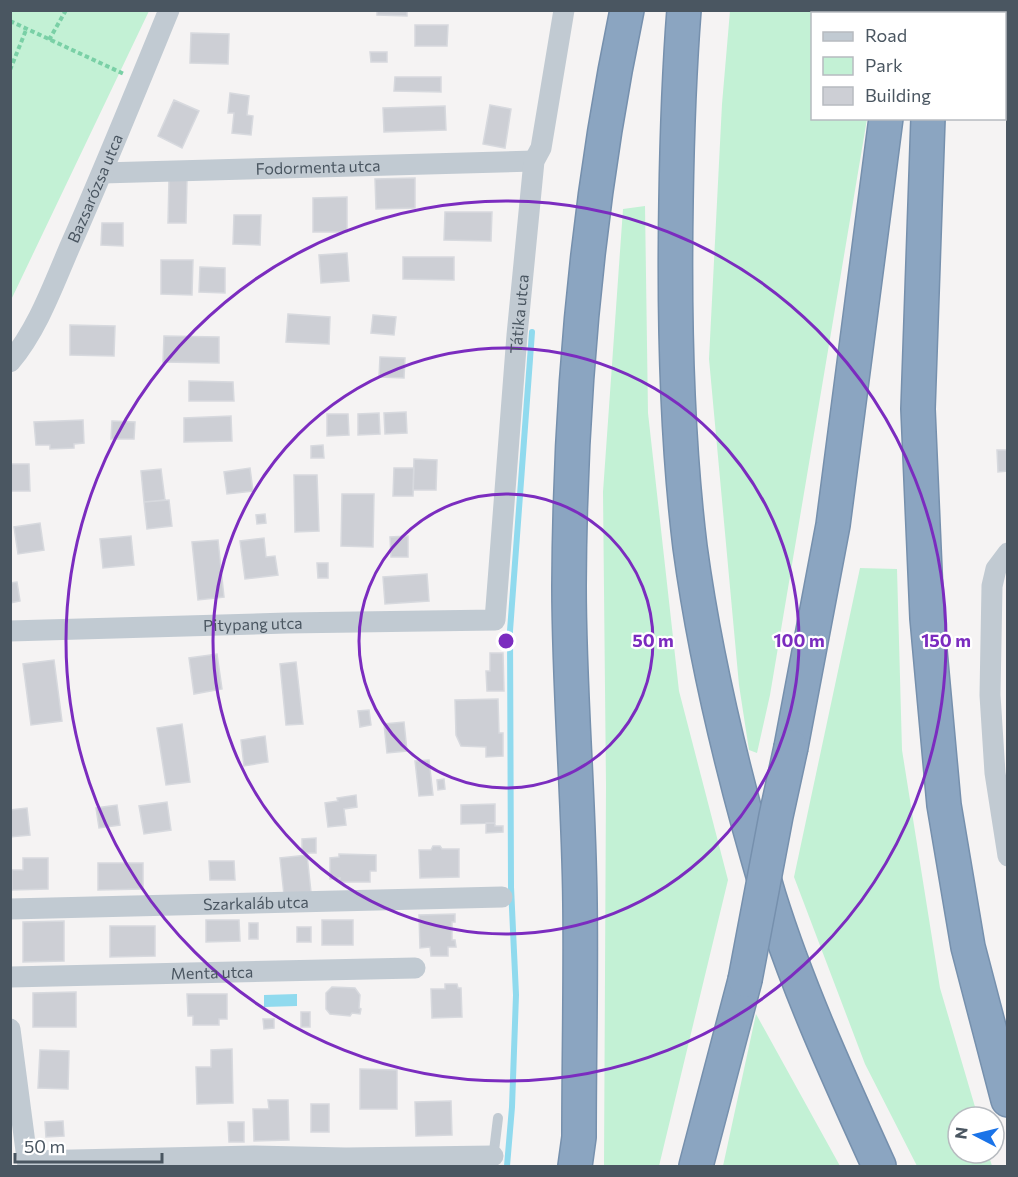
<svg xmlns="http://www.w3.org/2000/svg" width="1018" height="1177" font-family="Commissioner,sans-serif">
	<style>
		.green { fill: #c3f1d5 }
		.water { fill: #90daee }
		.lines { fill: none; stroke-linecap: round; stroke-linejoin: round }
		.stream { stroke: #90daee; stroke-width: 6 }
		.building { fill: #cdcfd5; stroke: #d7d9de; stroke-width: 1.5 }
		.motorway-casing { stroke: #7690ad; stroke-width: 36 }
		.path { stroke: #7ad0a6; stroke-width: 4; stroke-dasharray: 4.5 3; stroke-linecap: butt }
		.service { stroke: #c1cad2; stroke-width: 10 }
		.minor { stroke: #c1cad2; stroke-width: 21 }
		.motorway { stroke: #8ba5c1; stroke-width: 33 }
		.motorway-bridge-casing { stroke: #7690ad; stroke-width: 36; stroke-linecap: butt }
		.motorway-bridge { stroke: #8ba5c1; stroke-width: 33 }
		.ring { fill: none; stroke: #7b2cbf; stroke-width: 3 }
		.labels { text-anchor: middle; stroke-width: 4.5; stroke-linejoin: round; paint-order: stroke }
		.street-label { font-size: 16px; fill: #4a5661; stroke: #fff }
		.centre { fill: #7b2cbf; stroke: #fff; stroke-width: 3 }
		.ring-label { font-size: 18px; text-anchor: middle; font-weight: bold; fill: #7b2cbf; stroke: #fff; stroke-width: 4.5; stroke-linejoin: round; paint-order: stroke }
	</style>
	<rect width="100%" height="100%" fill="#f5f3f3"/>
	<path class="green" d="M11,10L149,11L11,300L10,11Z
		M730,11H881V14H812V118L867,119L770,695L757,753L749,750L739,685L709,359L722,104Z
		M645,206L648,413L679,691L728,880L659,1166H604L606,785L603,492L623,209Z
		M860,568L897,569L902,750L940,988L978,1117H958V1153H988L992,1166H917L865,1064L794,877Z
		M756,1014L840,1166H723Z"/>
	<path class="water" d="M297,994V1006L264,1007V995Z"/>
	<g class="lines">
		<path class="stream" d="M507,1166L512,1107L516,995L511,887L510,631L532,332"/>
	</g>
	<path class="building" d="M377,10H407V16L377,15Z
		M415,25H448L447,46H415Z
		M191,33L229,34L228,64L190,63Z
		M370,52H387V62H371Z
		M395,77H441V92L394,91Z
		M230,93L249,96L247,115L253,116L251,135L232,133L234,113H228Z
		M174,100L199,111L182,148L158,136Z
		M490,105L511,109L505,148L483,144Z
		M445,106L446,130L384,132L383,108Z
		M169,178L187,179L186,223H168Z
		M415,178V208L376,209L375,179Z
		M347,197V232H313V198Z
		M445,212H492L491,241L444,240Z
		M234,215H261L260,245L233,244Z
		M102,223H123V246L101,245Z
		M347,253L349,281L321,283L319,255Z
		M403,257H454V280L403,279Z
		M161,260H193L192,295L161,294Z
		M200,267L225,268V293L199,292Z
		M288,314L330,317L329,344L286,342Z
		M373,315L396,317L394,335L371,333Z
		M70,325L115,326L114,356L70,355Z
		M164,336L219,337V363L163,362Z
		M380,357L405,358L404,378L379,377Z
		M189,381L233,382L234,401H189Z
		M406,412L407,433L385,434L384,413Z
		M379,413L380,434L358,435V414Z
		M327,414H348L349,435L327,436Z
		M231,416L232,441L184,442V418Z
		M83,420L84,443L74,444V448L50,449V445H36L34,422Z
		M112,421L135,422L134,439H111Z
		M323,445L324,458H311V446Z
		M997,450H1008V471L998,472Z
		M414,459L437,460L436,490H413Z
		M10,464H29L30,491H10Z
		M250,468L253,491L227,494L224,472Z
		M394,468H414L413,496H393Z
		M161,469L165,500L144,502L141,471Z
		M294,475H317L319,531L295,532Z
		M342,494H374L373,547L341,546Z
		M169,500L172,526L147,529L144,502Z
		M265,514L266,523L257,524L256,515Z
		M40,523L44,550L18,554L14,527Z
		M131,536L134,565L103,568L100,539Z
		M408,536V557H391L390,537Z
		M264,538L266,557L275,556L278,575L245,579L240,541Z
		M218,540L224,597L198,600L192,542Z
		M317,563H328V578H318Z
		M427,574L429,601L385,604L383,577Z
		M17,582L20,601L10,603V583Z
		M490,653H503L504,691H487L486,671H490Z
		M217,654L222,689L194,694L189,658Z
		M54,660L62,721L31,725L23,664Z
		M296,662L303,724L286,725L280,664Z
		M498,699L499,733H503V756L486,757V747L461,746L456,735L455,700Z
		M369,710L371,725L360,727L358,711Z
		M404,722L407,751L387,753L384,724Z
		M182,724L190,782L166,785L157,728Z
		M265,736L268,762L244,766L241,740Z
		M429,760L433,795L419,796L415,761Z
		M444,779L445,789L438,790L437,780Z
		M356,795L357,807L344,809L346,825L328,827L325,803L338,801L337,798Z
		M167,802L171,830L144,834L139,806Z
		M495,804V823L461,824V805Z
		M117,805L120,825L99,828L96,808Z
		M27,808L30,835L10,837V810Z
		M486,823H495V826H503V832L486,833Z
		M316,838V853H302V839Z
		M433,846H440L442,849H459V877L420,878L419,850H431Z
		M339,854L376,855V871H370V882H339L340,878L330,879V858L339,857Z
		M307,855L311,892L284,895L280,858Z
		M23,858H48V889L12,890V870H23Z
		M209,861H234L235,880H210Z
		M98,863H143V889L98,890Z
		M455,914V922H452V940H455L456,947H448V956H431L430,947L420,948L419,915Z
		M206,920H239L240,941L206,942Z
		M322,920H353V945H322Z
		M64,921V961L23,962V922Z
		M249,923H258V939H249Z
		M110,926H155V956L110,957Z
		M297,927H311V942H297Z
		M445,984H457L458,988H461L462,1017L432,1018L431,989H445Z
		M332,987L355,988L360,995L359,1008L361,1009L360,1014L352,1013L350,1016L330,1014L326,1009V993Z
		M76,992V1027H33V993Z
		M187,994H227V1019H219V1025H193V1016H188Z
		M301,1012H310V1027H301Z
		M263,1019H274V1028L264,1029Z
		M232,1049L233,1103L197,1104L196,1067H211V1050Z
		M40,1050L69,1051L68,1089L38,1088Z
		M360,1069L397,1070V1109H360Z
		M268,1100H288L289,1140L254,1141L253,1109H269Z
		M451,1101L452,1135L416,1136L415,1102Z
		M311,1104H329V1132H311Z
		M63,1121L64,1136L46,1137L45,1122Z
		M228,1122H244V1142H229Z"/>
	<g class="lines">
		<g class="motorway-casing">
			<path id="motorway" d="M684,10C679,74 677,137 676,201C674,316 676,432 690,547C706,665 735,782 769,896C798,989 839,1078 879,1166
				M899,14L900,10
				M933,14L934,10
				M928,118L918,409L927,618L944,805L968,947L1008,1100
				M791,747L833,525L886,118
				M575,1166L579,1137C579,1059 581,982 580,904C579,798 569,692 569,586C570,396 588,197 627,10
				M696,1166L745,980"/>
		</g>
		<path class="path" d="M10,21L124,74
			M49,40L66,10
			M10,70L26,30"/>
		<path class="service" d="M493,1159L498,1118"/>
		<g class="minor">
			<path id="s1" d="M102,173L534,161"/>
			<path id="s2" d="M10,362C38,329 54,283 71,244C105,167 137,88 169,10"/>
			<path d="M1008,553L996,569L992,586L990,695L995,773L1008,856"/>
			<path id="s3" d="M10,631L287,623L495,620L517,335L534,161L541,148L564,10"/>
			<path id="s4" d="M10,909L502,897"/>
			<path id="s5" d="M10,977L415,968"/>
			<path d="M10,1029L28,1166"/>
			<path d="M28,1161L254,1156L346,1158L493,1156"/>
		</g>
		<use href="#motorway" class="motorway"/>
		<g class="motorway-bridge-casing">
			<path id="motorway-bridge" d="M745,980L776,816L791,747"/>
		</g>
		<use href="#motorway-bridge" class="motorway-bridge"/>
	</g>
	<g class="ring">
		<circle cx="506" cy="641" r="147"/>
		<circle cx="506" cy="641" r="293"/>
		<circle cx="506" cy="641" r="440"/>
	</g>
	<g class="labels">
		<g class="street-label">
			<text dy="6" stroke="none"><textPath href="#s1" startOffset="216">Fodormenta utca</textPath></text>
			<text dy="6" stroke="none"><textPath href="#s2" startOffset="194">Bazsarózsa utca</textPath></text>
			<text dy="6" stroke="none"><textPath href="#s3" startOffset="792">Tátika utca</textPath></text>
			<text dy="6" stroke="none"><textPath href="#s3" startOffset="243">Pitypang utca</textPath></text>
			<text dy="6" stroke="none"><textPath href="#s4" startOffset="246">Szarkaláb utca</textPath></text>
			<text dy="6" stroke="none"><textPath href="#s5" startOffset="202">Menta utca</textPath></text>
		</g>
	</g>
	<circle cx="506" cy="641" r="9" class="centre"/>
	<g class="ring-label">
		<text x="653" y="647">50 m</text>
		<text x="799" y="647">100 m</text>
		<text x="946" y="647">150 m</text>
	</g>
	<rect width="1018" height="1177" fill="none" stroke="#4a5661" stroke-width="24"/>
	<rect x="811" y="12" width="195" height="108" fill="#ffffff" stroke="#b7bbc0" stroke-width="1.5"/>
	<rect x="823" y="32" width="30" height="9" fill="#c1cad2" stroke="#b7bbc0" stroke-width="1.5"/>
	<text x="865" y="42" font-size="18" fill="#4a5661">Road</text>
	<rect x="823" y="57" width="30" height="18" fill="#c3f1d5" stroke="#b7bbc0" stroke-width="1.5"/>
	<text x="865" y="72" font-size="18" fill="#4a5661">Park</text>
	<rect x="823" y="87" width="30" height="18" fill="#cdcfd5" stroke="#b7bbc0" stroke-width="1.5"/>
	<text x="865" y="102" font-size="18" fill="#4a5661">Building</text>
	<g transform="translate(976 1135) rotate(277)"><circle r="28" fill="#ffffff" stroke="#b7bbc0" stroke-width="1.5"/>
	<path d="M0-4.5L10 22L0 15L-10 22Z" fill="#1a73e8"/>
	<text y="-9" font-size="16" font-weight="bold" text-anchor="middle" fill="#4a5661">N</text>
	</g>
	<path d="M15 1153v9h147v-9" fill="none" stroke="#4a5661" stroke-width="3"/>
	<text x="24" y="1153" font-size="18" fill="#4a5661" stroke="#ffffff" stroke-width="4.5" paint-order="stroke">50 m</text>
</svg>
